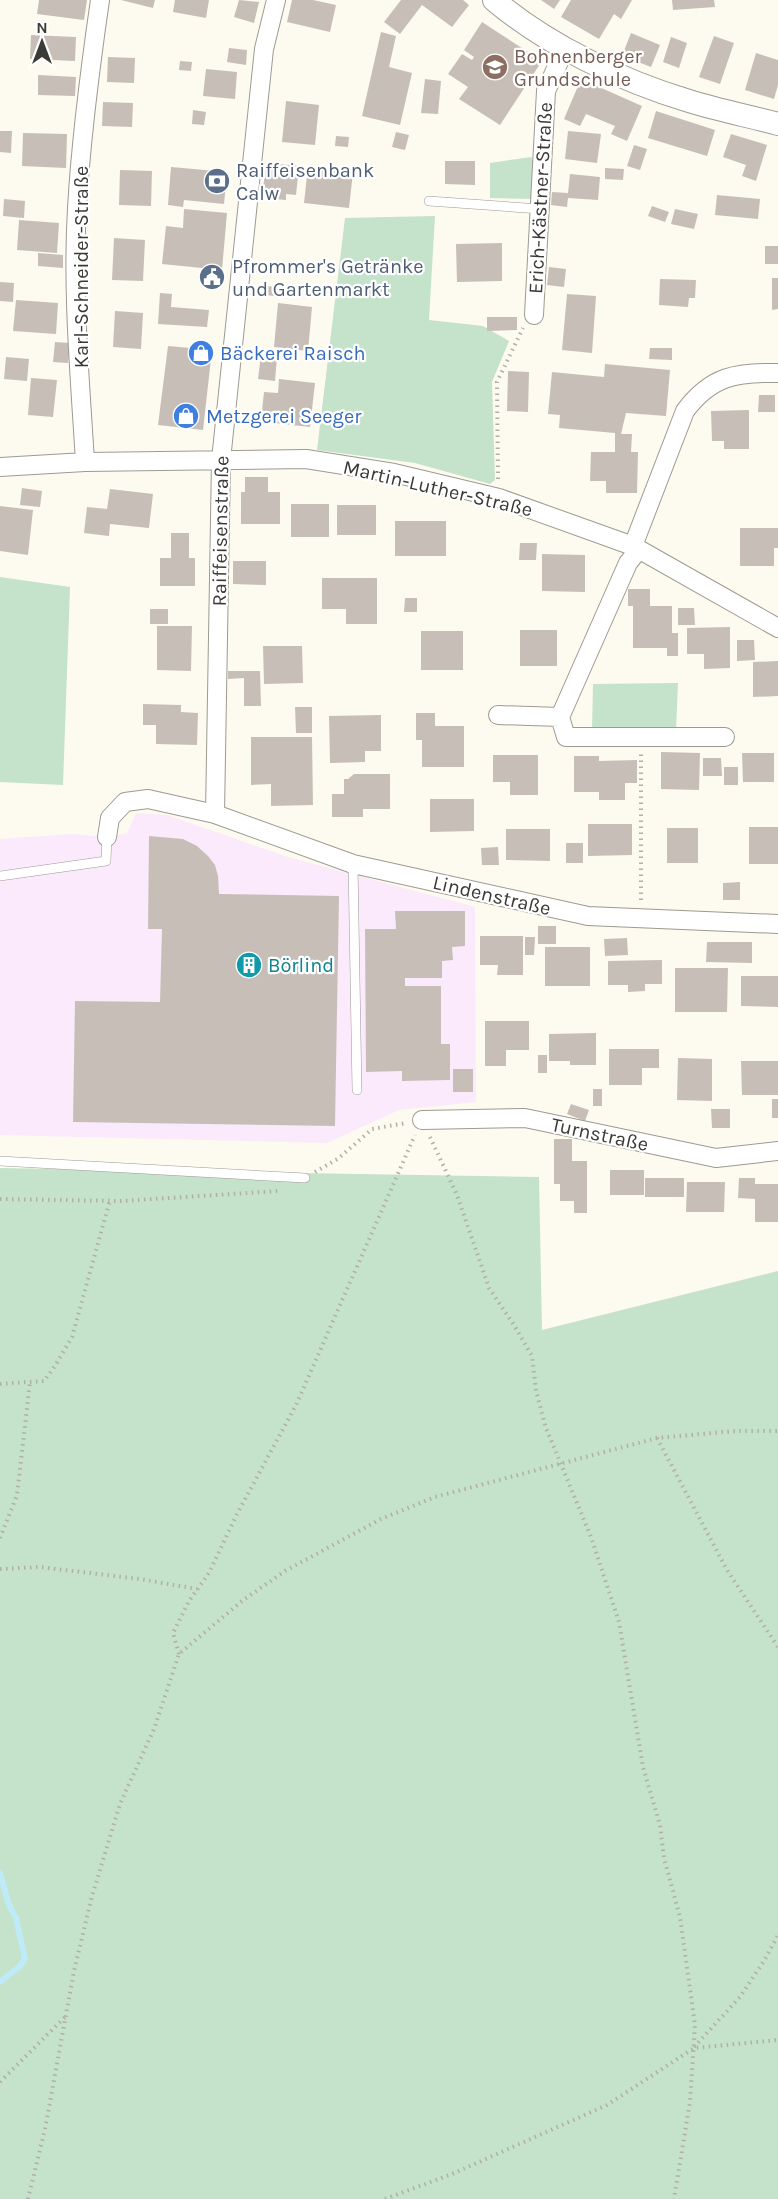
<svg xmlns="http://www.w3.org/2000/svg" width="778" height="2199" font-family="Karla,sans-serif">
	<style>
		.industrial { fill: #fbeafc }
		.green { fill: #c5e2cb }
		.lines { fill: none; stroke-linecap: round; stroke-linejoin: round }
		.stream { stroke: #beebf7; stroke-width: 6 }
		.building { fill: #c7bfb7 }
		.service-casing { stroke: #9d9a91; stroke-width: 10 }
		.minor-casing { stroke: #9d9a91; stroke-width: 20 }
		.tertiary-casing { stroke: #9d9a91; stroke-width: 24 }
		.path { stroke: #b1afa7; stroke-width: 4; stroke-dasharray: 1.5 4.5; stroke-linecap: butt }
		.service { stroke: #fff; stroke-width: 9 }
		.minor { stroke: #fff; stroke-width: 18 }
		.tertiary { stroke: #fff; stroke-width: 22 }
		.labels { text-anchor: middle; stroke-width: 4.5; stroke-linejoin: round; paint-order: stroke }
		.education-label { font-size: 20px; fill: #785e54; stroke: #fff; text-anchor: start }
		.service-label { font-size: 20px; fill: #4e5e75; stroke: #fff; text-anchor: start }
		.street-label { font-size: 20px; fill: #3b3a36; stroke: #fff }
		.shop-label { font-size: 20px; fill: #366cbe; stroke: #fff; text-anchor: start }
		.culture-label { font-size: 20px; fill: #0d838f; stroke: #fff; text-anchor: start }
	</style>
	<rect width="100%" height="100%" fill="#fdfaf0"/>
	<path class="industrial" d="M136,813L167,815L288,857L475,907L476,1102L399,1110L327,1143L0,1135V839L72,834L107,837L127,833Z"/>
	<path class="green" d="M531,157L533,160V199L490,198V163Z
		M435,216L429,320L483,326L509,341L492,382L495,480L490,484L415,463L317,450L345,218Z
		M0,577L70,587L63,785L0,782Z
		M678,683L676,730L592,731L593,684Z
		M0,1168L539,1177L542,1330L778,1271V2199H0Z"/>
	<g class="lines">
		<path class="stream" d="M0,1873L9,1905L16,1918L25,1959L20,1966L0,1982"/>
	</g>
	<path class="building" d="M39,0H87L84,20L37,14Z
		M121,0H155L153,8Z
		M175,0H209L206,18L173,12Z
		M239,0L259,2L254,23L234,17Z
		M292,0H313L336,5L330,32L287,22Z
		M401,0H463L469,5L452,27L422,5L400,34L384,22Z
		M541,0H560L554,9Z
		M571,0H632L621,19L614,14L599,39L561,17Z
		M672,0H714L715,7L673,10Z
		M482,22L542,61L500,125L459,99L468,87L448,74L462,54L472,60L474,57L464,50Z
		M381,32L396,36L389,67L412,73L400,125L362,116Z
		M631,33L660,45L651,67L622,56Z
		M31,35L76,37L75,61L30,59Z
		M714,36L734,43L720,84L699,77Z
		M671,37L687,43L679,68L663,62Z
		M229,48L247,50L246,65L227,62Z
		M756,53L778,60V85L774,99L745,90Z
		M108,57L135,58L134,83L107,82Z
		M180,61L192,62L191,71L179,70Z
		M206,69L237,72L235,99L203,96Z
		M38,75L76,77L75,96L38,95Z
		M425,79L441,81L438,114L421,113Z
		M581,79L642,106L627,141L611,134L615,126L586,114L580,126L564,119Z
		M286,101L319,105L315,145L282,142Z
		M103,102L133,103L132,127L102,126Z
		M193,110L206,112L204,125L192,124Z
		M656,111L715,130L707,156L648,138Z
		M0,131H12L11,153L0,152Z
		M568,131L601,134L597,163L565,159Z
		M396,132L409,135L405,150L392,147Z
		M23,133L67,134L66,168L22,166Z
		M731,134L767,145L756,181L742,176L746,165L723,157Z
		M336,136L349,137L348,147L335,146Z
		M634,145L647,149L640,170L627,166Z
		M445,161H475V185L445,184Z
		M266,163L299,166L296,195L286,194V200L262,198Z
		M171,167L227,172L224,204L184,200L183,207L168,205Z
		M308,167L353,172L349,208L304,203Z
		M605,168L624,169L623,180L605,179Z
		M120,170L152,171L151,206L119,205Z
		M570,174L600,177L598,200L568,198L567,207L551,205L552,192L568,193Z
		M717,195L760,199L758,219L715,215Z
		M4,199L25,201L24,218L3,216Z
		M652,206L669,212L665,222L648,216Z
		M184,209L227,213L222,270L162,264L166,226L183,228Z
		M675,209L698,214L694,229L671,224Z
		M19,220L59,223L57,253L17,250Z
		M114,238L145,240L143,281L112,280Z
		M502,243V281L457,282L456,244Z
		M765,246H778V264H765Z
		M38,253L63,255V268L38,266Z
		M549,267L566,269L564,287L547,285Z
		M772,278H778V309L772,310Z
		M660,279L696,280L695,298H689L688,307L659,305Z
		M0,282L14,283L13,302L0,301Z
		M267,286L283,288L282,297L266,295Z
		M160,293L172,294L171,307L209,310L207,327L158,324Z
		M567,294L596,296L592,353L562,350Z
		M16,300L58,303L56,334L13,331Z
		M278,303L312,307L308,351L274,347Z
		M115,311L143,313L141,349L113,347Z
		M487,317H517V330L487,331Z
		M55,342L70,343L68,363L53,362Z
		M168,346L212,350L203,430L158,425Z
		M650,348H672V360L649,359Z
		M261,355L277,357L275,381L258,379Z
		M6,357L29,359L27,381L4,379Z
		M605,364L670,370L666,416L626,413L621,434H632L631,452H638L637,493H606V481H590L591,452H615V433L559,428L560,415L548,414L552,372L604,377Z
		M508,371L529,372L528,412L507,411Z
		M31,378L57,380L53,417L28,415Z
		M279,379L315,383L310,427L274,423L275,412L262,411L264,392L278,393Z
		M759,395H775V412H758Z
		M749,410V449H724V441H712L711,411Z
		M245,477H268V492H280V524H241V492H245Z
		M22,488L42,491L40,507L20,505Z
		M110,489L153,494L149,528L110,524L109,536L84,533L87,507L107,509Z
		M291,504H329V537H291Z
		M337,505H376V535H337Z
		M0,506L33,510L28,555L0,551Z
		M395,521H446V556H395Z
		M740,528H778V548H774V566H740Z
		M171,533H189V558H195V586H160V558H171Z
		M520,543H537L536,560H519Z
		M542,554L585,555V592L542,591Z
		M233,561H266V585L233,584Z
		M322,578H377V624H346V609H322Z
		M628,589H650V606H672V633H678V656H667V648H633V606H628Z
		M405,598H417V612H404Z
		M678,608H694L695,625H678Z
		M150,609H168V624H150Z
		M157,626H192L191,671L157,670Z
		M730,627V668L704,669V654H687V628Z
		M520,630H557V666H520Z
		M421,631H463V670H421Z
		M737,640H754L755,660L737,661Z
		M263,646H302L303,683L264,684Z
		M778,661V696L753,697V662Z
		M228,671H260L261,706H244V678L228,679Z
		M143,704L181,705V712L198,713L197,745L156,744V725H143Z
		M295,707H312V733H296Z
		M416,713H435V726H464V767H422V740H416Z
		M381,715V751H365V762L330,763L329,716Z
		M251,737H312L313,805L271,806V784L251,785Z
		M661,752L700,753L699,790L661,789Z
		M742,753H774V782H743Z
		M493,755H538V795H510V782H493Z
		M574,756H599V761L637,760V783H625V800H599V792H574Z
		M703,758H721L722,776H703Z
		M724,767H738V785H724Z
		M354,774H390V809H363V817H332V794H344V779H348Z
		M430,799H474V831L430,832Z
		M588,824H632V855L588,856Z
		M749,827H778V864H749Z
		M667,828H698V863H667Z
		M506,829H550V861L506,860Z
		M149,836L183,839L197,846L208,856L215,865L218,876L219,894L339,896L335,1126L73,1122L75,1001L160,1002L162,929H148Z
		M566,843H583V863H566Z
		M498,847L499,865H482L481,848Z
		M740,882V900H723V883Z
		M395,911H465V946L452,947L453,960L442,961V978H405V986H441V1044H450V1080L402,1081V1071L366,1072L365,929H396Z
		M538,926H556V944H538Z
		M480,936H523V975H497L498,965H480Z
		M525,937H535L534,955H525Z
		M627,938L628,955L605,956L604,939Z
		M707,942H752V963L706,962Z
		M545,947H590V986H545Z
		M662,960V984H645V991L628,992V985H608V961Z
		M675,968H728L727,1012H675Z
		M741,976H778V1007L741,1006Z
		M485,1021H529V1050H506V1066H485Z
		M596,1033V1065H570V1061H549V1034Z
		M609,1049H659V1068H642V1085H609Z
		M538,1055H547V1073H538Z
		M678,1058L712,1059V1101L677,1100Z
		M741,1061H778V1095H742Z
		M453,1069H473V1092H453Z
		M593,1089H602V1106H593Z
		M772,1099H778V1118H772Z
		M571,1104L589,1110L585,1121L567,1114Z
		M711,1109H730V1128H712Z
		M554,1139H572V1161H587V1213H574V1201H560V1184H554Z
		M610,1170H644V1195H610Z
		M645,1178H684V1197H645Z
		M739,1178H755V1184H778V1222H755V1199L738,1198Z
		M687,1182H725L724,1212H686Z"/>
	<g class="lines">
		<g class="service-casing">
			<path id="service" d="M429,201L540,209
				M353,864L357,1090
				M0,876L106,861L107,837
				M0,1161L305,1178"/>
		</g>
		<g class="minor-casing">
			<path id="minor" d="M534,315L546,91L565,48
				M85,462C80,378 72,292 77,208C81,138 90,69 100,0
				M0,467L85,462L306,459L394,473L499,498L633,546L778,628
				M633,546L685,411C711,376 736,372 778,373
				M498,715L560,717
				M560,717L628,563L639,549
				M560,717L566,737H725
				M215,814L221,460L264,49L276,0
				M107,837L110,818L125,802L148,799L215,814L353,864L588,916L778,924
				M422,1120L525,1118L716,1158L778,1151"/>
		</g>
		<g class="tertiary-casing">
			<path id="tertiary" d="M494,0C547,45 622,81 689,101C718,110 748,116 778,124"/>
		</g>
		<path class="path" d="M498,479L497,382L523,328
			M641,900V754
			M430,1137L457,1195L489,1288L514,1325L532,1356L536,1391L546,1428L591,1537L619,1622L643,1767L660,1825L664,1858L680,1917L695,2025L690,2102L674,2199
			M315,1172L339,1158L372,1129L406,1123
			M0,1199L121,1201L279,1191
			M0,1384L44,1381L55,1366L72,1337L110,1200
			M657,1438L727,1570L778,1647
			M0,1538L17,1495L30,1382
			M0,1569L39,1567L140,1579L197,1589
			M179,1654L173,1633L189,1601L209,1573L237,1514L296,1405L415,1135
			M694,2047L740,1997L764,1961L778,1935
			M0,2082L66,2016
			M28,2199L45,2129L74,1971L92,1896L120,1804L154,1729L179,1654L242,1601L285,1571L381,1519L435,1497L657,1438L735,1431H778
			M385,2199L452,2174L607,2105L694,2048L778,2040"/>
		<use href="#service" class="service"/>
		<use href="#minor" class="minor"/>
		<use href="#tertiary" class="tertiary"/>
	</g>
	<defs>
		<g id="school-disc" transform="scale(1.35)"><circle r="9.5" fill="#8d6e63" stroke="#fff"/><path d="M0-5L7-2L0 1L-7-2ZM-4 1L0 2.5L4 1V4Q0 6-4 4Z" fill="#fff"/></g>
		<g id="bank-disc" transform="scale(1.35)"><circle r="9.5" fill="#5c6f8a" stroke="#fff"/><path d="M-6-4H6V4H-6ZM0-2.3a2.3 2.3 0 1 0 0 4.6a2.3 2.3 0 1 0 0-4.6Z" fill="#fff"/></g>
		<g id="civic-disc" transform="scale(1.35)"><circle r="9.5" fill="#5c6f8a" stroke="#fff"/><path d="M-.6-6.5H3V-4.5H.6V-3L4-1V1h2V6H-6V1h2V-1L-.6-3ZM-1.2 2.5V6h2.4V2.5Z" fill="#fff"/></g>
		<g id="shop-disc" transform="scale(1.35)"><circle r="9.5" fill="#3f7fe0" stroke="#fff"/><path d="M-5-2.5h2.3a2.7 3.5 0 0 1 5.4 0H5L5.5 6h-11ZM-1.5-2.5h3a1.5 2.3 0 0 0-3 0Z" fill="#fff"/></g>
		<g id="building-disc" transform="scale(1.35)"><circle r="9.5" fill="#0f9aa8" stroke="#fff"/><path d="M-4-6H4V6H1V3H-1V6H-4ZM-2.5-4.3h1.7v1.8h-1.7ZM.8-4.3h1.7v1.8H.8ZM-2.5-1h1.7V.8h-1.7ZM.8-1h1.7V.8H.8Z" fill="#fff"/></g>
	</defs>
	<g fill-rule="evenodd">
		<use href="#school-disc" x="495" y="67"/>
		<use href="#bank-disc" x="217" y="181"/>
		<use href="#civic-disc" x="212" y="277"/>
		<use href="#shop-disc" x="201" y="353"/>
		<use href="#shop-disc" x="186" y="416"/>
		<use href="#building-disc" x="249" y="965"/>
	</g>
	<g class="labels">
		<g class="education-label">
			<text x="514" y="63">Bohnenberger<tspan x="514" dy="23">Grundschule</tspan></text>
		</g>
		<g class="service-label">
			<text x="236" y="177">Raiffeisenbank<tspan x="236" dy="23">Calw</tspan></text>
			<text x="232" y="273">Pfrommer's Getränke<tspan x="232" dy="23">und Gartenmarkt</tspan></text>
		</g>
		<g class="street-label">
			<text transform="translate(540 198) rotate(-87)" y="7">Erich-Kästner-Straße</text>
			<text transform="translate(81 267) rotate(-90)" y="7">Karl-Schneider-Straße</text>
			<text transform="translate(438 488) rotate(13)" y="7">Martin-Luther-Straße</text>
			<text transform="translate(220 531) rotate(-89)" y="7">Raiffeisenstraße</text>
			<text transform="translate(492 895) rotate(13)" y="7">Lindenstraße</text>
			<text transform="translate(600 1134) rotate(12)" y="7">Turnstraße</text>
		</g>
		<g class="shop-label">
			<text x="220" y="360">Bäckerei Raisch</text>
			<text x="206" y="423">Metzgerei Seeger</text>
		</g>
		<g class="culture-label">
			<text x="268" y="972">Börlind</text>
		</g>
	</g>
	<g transform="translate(42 42)" stroke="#ffffff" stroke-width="4.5" paint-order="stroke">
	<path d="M0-4.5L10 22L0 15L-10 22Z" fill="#3b3a36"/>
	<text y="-9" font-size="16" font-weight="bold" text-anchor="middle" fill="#3b3a36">N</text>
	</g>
</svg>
